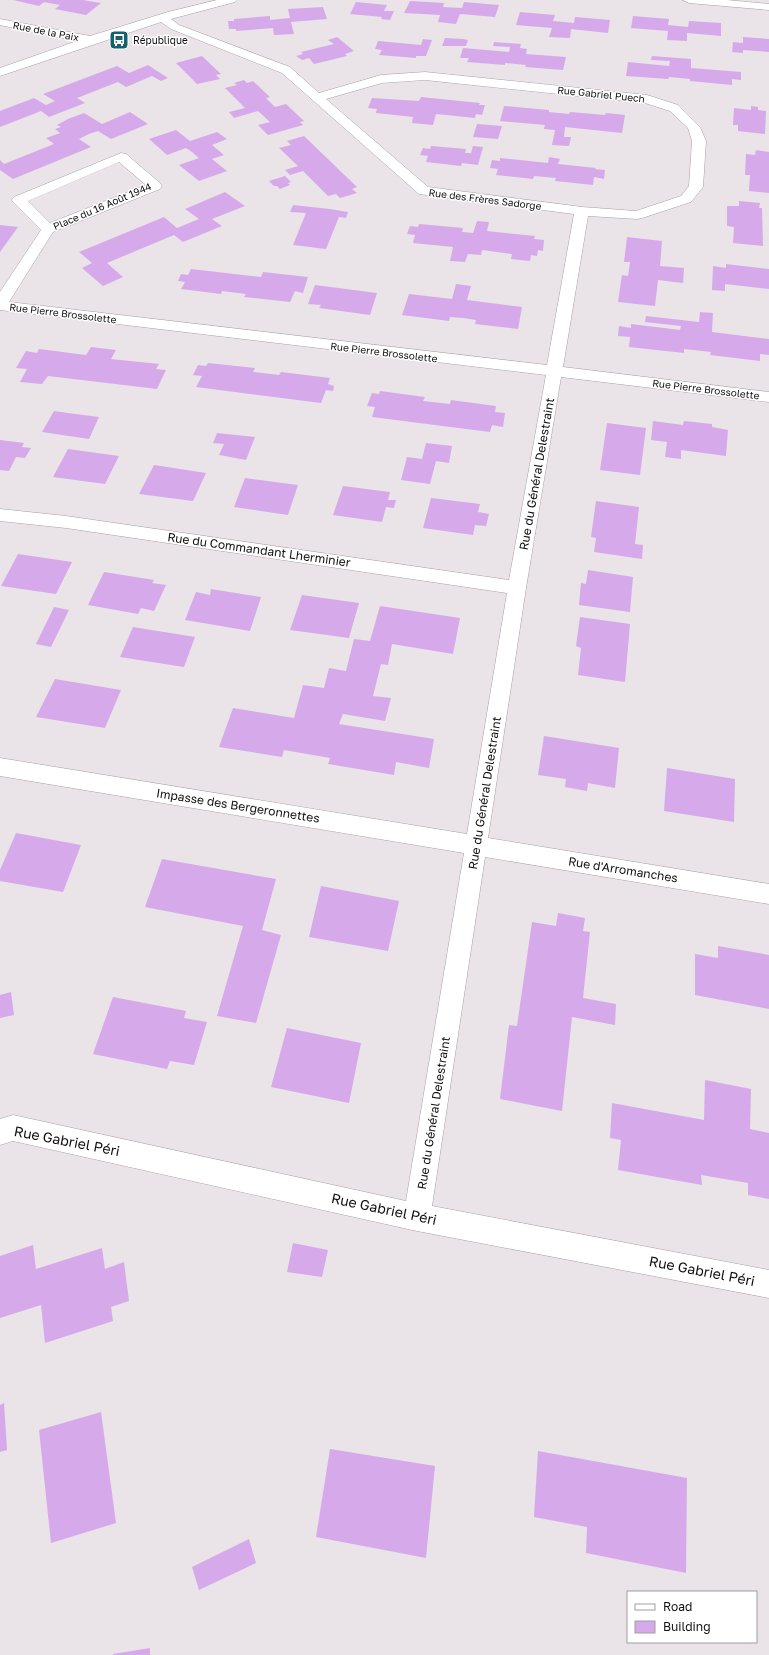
<svg xmlns="http://www.w3.org/2000/svg" width="769" height="1655" font-family="'Golos Text',sans-serif">
	<style>
		.building { fill: #d6aaea }
		.lines { fill: none; stroke-linecap: round; stroke-linejoin: round }
		.minor-casing { stroke: #a7a0a4; stroke-width: 1 }
		.minor { fill: #fff; fill-rule: evenodd }
		.labels { text-anchor: middle; stroke-width: 3; stroke-linejoin: round; paint-order: stroke }
		.far-street-label { font-size: 10px; fill: #110f10; stroke: #fff }
		.far-poi-label { font-size: 10px; fill: #110f10; stroke: #fff; text-anchor: start }
		.street-label { font-size: 12px; fill: #110f10; stroke: #fff }
		.near-street-label { font-size: 14px; fill: #110f10; stroke: #fff }
	</style>
	<rect width="100%" height="100%" fill="#eae3e7"/>
	<path class="building" d="M13,0H83L101,3L86,15L55,9L60,5L44,2L39,6Z
		M410,1L444,3L443,7L462,8L464,2L499,5L495,17L460,14L456,24L438,22L440,15L404,13Z
		M356,2L387,5L384,11H394L390,20L381,19L382,17L350,14Z
		M323,7L327,19L291,22L294,34L274,35L273,28L236,31V29H229L228,21H234V19L270,16V20L290,18L288,9Z
		M520,12L555,15L553,21L574,23L575,17L610,20L608,33L571,29L570,38L549,37L552,28L516,25Z
		M633,16L669,19L668,25L688,27L689,21L721,23V36L687,33V41L667,40L668,31L631,28Z
		M337,37L354,51L345,54L347,56L314,64L309,58L302,60L296,56L303,54L301,52L334,44L328,40Z
		M743,37L769,39V52L743,50V53L732,52L733,42L743,43Z
		M445,38L463,39L468,40L466,46H442Z
		M423,39L432,40L426,56H416V58L379,55L382,50L375,49L378,41L421,45Z
		M494,42L521,44L520,48L527,49L526,54L566,57L563,70L525,67L526,65L505,63V65L467,62L469,58H460L463,48L509,52L510,47L493,46Z
		M202,56L221,74L216,75L220,79L197,84L176,63Z
		M652,56L691,59V68L741,72V80L732,79V85L690,81V79L669,77L668,79L626,76L628,62L669,66L670,61L651,60Z
		M148,65L168,78L161,81L152,76L126,87L118,82L77,98L85,103L49,117L41,111L0,127V111L34,98L46,105L55,101L43,94L117,66L129,73Z
		M244,80L247,83L253,81L270,97L266,98L275,107L286,104L304,121L300,122L303,125L268,135L258,125L270,122L258,111L234,118L229,112L245,108L225,88L237,85L234,83Z
		M421,97L480,103L479,105H485L482,115L476,114L475,118L436,114L433,125L412,123L413,117L376,113L377,109L368,108L372,98L419,101Z
		M504,106L549,110V112L569,114L570,112L605,115L606,113L625,115L622,133L565,127L564,137H571L569,146L552,145L555,130L544,129L545,125L500,121Z
		M751,106L758,107V110L766,111L765,134L738,131V125H733L734,108L751,110Z
		M130,112L148,124L111,139L98,131L89,134L79,139L91,147L13,179L0,170V160L4,164L54,144L46,138L60,133L55,129L61,127L57,125L68,119L84,113L102,124Z
		M477,124L502,126L498,139L473,137Z
		M176,130L190,141L217,132L227,139L212,145L224,155L212,159L227,171L199,181L179,165L199,158L192,152L186,148L167,155L149,139Z
		M304,136L357,187L352,189L357,193L340,198L336,194L328,196L303,171L290,175L285,170L298,166L279,148L291,145L287,141Z
		M431,146L466,149L465,153H471L473,146L483,147L478,165L462,163L461,166L426,162L428,156L420,155L423,148L430,149Z
		M756,150L769,152V193L749,191L750,175H745L746,154L755,155Z
		M549,157L560,159L558,164L596,168L595,169L605,170L604,179L594,177L593,185L555,181L556,178L534,176L533,179L496,175L498,169L490,168L492,160L500,161V158L548,163Z
		M285,176L291,182L288,183L290,185L280,189L277,186H274L269,181Z
		M225,192L245,206L212,219L222,226L183,242L174,235L107,263L123,277L103,286L82,268L92,263L79,252L164,217L177,228L199,219L185,209Z
		M739,201L760,203L759,208H762L763,246L733,243L734,227L727,226V206H739Z
		M293,205L330,209L348,212L346,218L339,217L326,249L293,245L306,213L290,212Z
		M477,221L489,222L487,231L535,236L534,239L544,240L543,251L538,250L537,256L531,255L530,261L511,259L512,254L482,250L481,255L468,254L465,262L450,261L453,247L413,243L415,235L407,234L410,226L418,227L419,224L463,228L462,232L473,233Z
		M0,225L18,227L0,252Z
		M627,237L662,241L660,266L684,268L683,283L658,280L655,306L618,302L622,275L628,276L630,262H624Z
		M726,264L769,269V289L725,284V291L712,290L713,266L726,268Z
		M191,269L261,277L263,272L308,277L303,293L295,291L290,302L244,297L246,294L222,291L221,294L181,289L185,282L178,281L181,274L188,275Z
		M456,284L471,286L467,300L522,307L518,329L475,324L476,320L463,318L450,317L449,321L402,315L409,294L452,299Z
		M315,285L377,293L370,315L319,308L321,305L308,304Z
		M700,312L713,313L712,332L769,339V355L760,354V361L710,355L711,352L684,349V353L629,347L630,337L618,336L619,326L631,328V324L680,330L681,326L645,322L646,316L699,322Z
		M91,347L116,350L111,359L159,364L156,369L166,370L157,389L48,376L42,384L20,382L27,369L16,368L26,351L37,353L39,349L86,355Z
		M208,363L255,368L253,372L279,375L281,372L330,378L328,384L334,386L333,391L326,390L321,403L196,387L202,376L193,375L198,365L206,366Z
		M380,391L425,397L423,401L450,404L451,400L496,406L495,412L505,413L503,427L492,425L490,432L372,417L375,407L367,406L372,393L379,394Z
		M54,411L68,413L99,417L89,439L42,432Z
		M653,421L683,425L684,421L712,424V427L728,430L726,456L681,450V459L665,457L667,442L651,440Z
		M607,423L646,428L640,475L600,470Z
		M217,433L255,437L246,460L219,455L224,444L213,443Z
		M0,440L24,443L22,447L31,448L25,458L16,457L9,471L0,470Z
		M426,443L452,446L449,463L436,461L430,484L401,480L407,457L422,459Z
		M68,449L119,456L105,484L53,477Z
		M154,465L206,473L193,501L139,494Z
		M245,478L298,485L288,515L234,507Z
		M343,486L390,492L388,500H396L394,508L386,507L382,522L333,515Z
		M431,498L480,504L478,512L489,514L486,526L475,525L473,535L423,528Z
		M596,501L639,507L635,544L643,545L642,559L594,552L596,538L591,537Z
		M18,554L72,562L56,594L1,586Z
		M588,570L633,577L630,612L579,605L581,583L586,584Z
		M104,572L154,580L152,583L166,585L154,611L141,608L138,614L88,605Z
		M211,589L261,597L250,631L185,620L196,592L210,595Z
		M302,595L359,603L349,638L290,630Z
		M380,606L460,618L453,654L392,644L388,665L381,664L373,696L391,698L385,721L343,714L339,724L434,739L429,768L396,762L394,775L328,764L330,758L284,750L282,757L219,747L233,708L294,718L303,685L324,688L329,668L346,671L354,639L370,641Z
		M54,607L69,610L51,647L36,644Z
		M580,617L630,624L625,682L578,675L581,648L576,646Z
		M133,627L195,637L184,667L120,657Z
		M55,679L121,690L105,728L36,717Z
		M544,736L619,748L615,788L588,783L587,791L565,787L566,779L538,775Z
		M667,768L735,779L734,822L664,811Z
		M16,833L81,845L63,892L0,881V870Z
		M162,859L276,879L262,930L281,935L256,1023L217,1016L243,926L145,907Z
		M321,886L399,901L388,951L309,937Z
		M558,913L585,918L583,931L590,932L583,998L616,1004L615,1025L572,1017L562,1111L500,1099L509,1025L517,1026L532,922L556,926Z
		M718,946L769,955V1009L695,995V954L718,958Z
		M11,992L14,1015L0,1018V995Z
		M113,997L186,1011L184,1018L207,1022L194,1065L170,1061L167,1069L93,1054Z
		M287,1028L361,1043L349,1103L271,1087Z
		M705,1080L751,1089L750,1129L769,1133V1199L748,1195V1183L701,1175L702,1185L618,1170L621,1140L610,1138L612,1103L704,1120Z
		M293,1243L328,1250L322,1277L287,1272Z
		M33,1245L36,1269L102,1248L105,1269L124,1262L129,1301L111,1307L113,1321L45,1343L41,1305L0,1318V1256Z
		M4,1403L7,1450L0,1452V1405Z
		M101,1412L116,1523L51,1543L39,1430Z
		M330,1449L435,1466L426,1558L316,1537Z
		M538,1451L687,1478L686,1573L586,1553L587,1527L534,1517Z
		M249,1539L256,1563L199,1590L192,1567Z
		M150,1648V1655H114L113,1654Z"/>
	<g class="lines">
		<g class="minor-casing">
			<path id="minor" d="M217,0H237L235,2L171,19L179,25L290,67L319,93L381,75L425,72L647,95L678,105L700,127L706,141L703,187L691,202L642,218L637,219L588,216L563,367L769,392V402L561,377L526,588L488,838L769,884V904L485,857L432,1206L769,1270V1298L417,1231L13,1141L0,1145V1119L13,1115L406,1201L464,853L0,776V758L467,834L507,593L66,528L0,521V509L66,516L509,580L546,375L0,310V292L41,230L14,203L12,200L14,197L121,153L126,154L160,183L162,186L160,189L53,232L9,302L547,365L574,214L419,194L282,73L171,29L161,22L0,76V68L77,41L0,25V19L90,36L168,12ZM425,80L645,103L670,111L688,128L692,141L689,186L681,196L636,211L582,207L428,187L326,99L382,83ZM119,162L146,185L50,223L28,201Z
				M683,0H727L769,4V10L689,3Z"/>
		</g>
		<use href="#minor" class="minor"/>
	</g>
	<defs>
		<g id="bus-square" transform="scale(1)"><rect x="-9" y="-9" width="18" height="18" rx="4" fill="#15616d" stroke="#fff"/><path d="M-5-6H5V4H4V6H2V4H-2V6H-4V4H-5ZM-3.5-4V0h7V-4ZM-3.5 1.2v1.5H-2V1.2ZM2 1.2v1.5H3.5V1.2Z" fill="#fff"/></g>
	</defs>
	<g fill-rule="evenodd">
		<use href="#bus-square" x="119" y="40"/>
	</g>
	<g class="labels">
		<g class="far-street-label">
			<text transform="translate(46 31) rotate(11)" y="4">Rue de la Paix</text>
			<text transform="translate(601 94) rotate(6)" y="4">Rue Gabriel Puech</text>
			<text transform="translate(485 199) rotate(7)" y="4">Rue des Frères Sadorge</text>
			<text transform="translate(102 206) rotate(-23)" y="4">Place du 16 Août 1944</text>
			<text transform="translate(63 313) rotate(7)" y="4">Rue Pierre Brossolette</text>
			<text transform="translate(384 352) rotate(7)" y="4">Rue Pierre Brossolette</text>
			<text transform="translate(706 389) rotate(7)" y="4">Rue Pierre Brossolette</text>
		</g>
		<g class="far-poi-label">
			<text x="133" y="44">République</text>
		</g>
		<g class="street-label">
			<text transform="translate(537 474) rotate(-80)" y="4">Rue du Général Delestraint</text>
			<text transform="translate(259 550) rotate(8)" y="4">Rue du Commandant Lherminier</text>
			<text transform="translate(485 793) rotate(-81)" y="4">Rue du Général Delestraint</text>
			<text transform="translate(238 806) rotate(9)" y="4">Impasse des Bergeronnettes</text>
			<text transform="translate(623 870) rotate(9)" y="4">Rue d'Arromanches</text>
			<text transform="translate(434 1113) rotate(-81)" y="4">Rue du Général Delestraint</text>
		</g>
		<g class="near-street-label">
			<text transform="translate(67 1141) rotate(11)" y="5">Rue Gabriel Péri</text>
			<text transform="translate(384 1209) rotate(12)" y="5">Rue Gabriel Péri</text>
			<text transform="translate(702 1271) rotate(11)" y="5">Rue Gabriel Péri</text>
		</g>
	</g>
	<rect x="627" y="1591" width="130" height="52" fill="#ffffff" stroke="#a09f9f"/>
	<rect x="635" y="1604" width="20" height="6" fill="#ffffff" stroke="#a09f9f"/>
	<text x="663" y="1611" font-size="12" fill="#110f10">Road</text>
	<rect x="635" y="1621" width="20" height="12" fill="#d6aaea" stroke="#a09f9f"/>
	<text x="663" y="1631" font-size="12" fill="#110f10">Building</text>
</svg>
